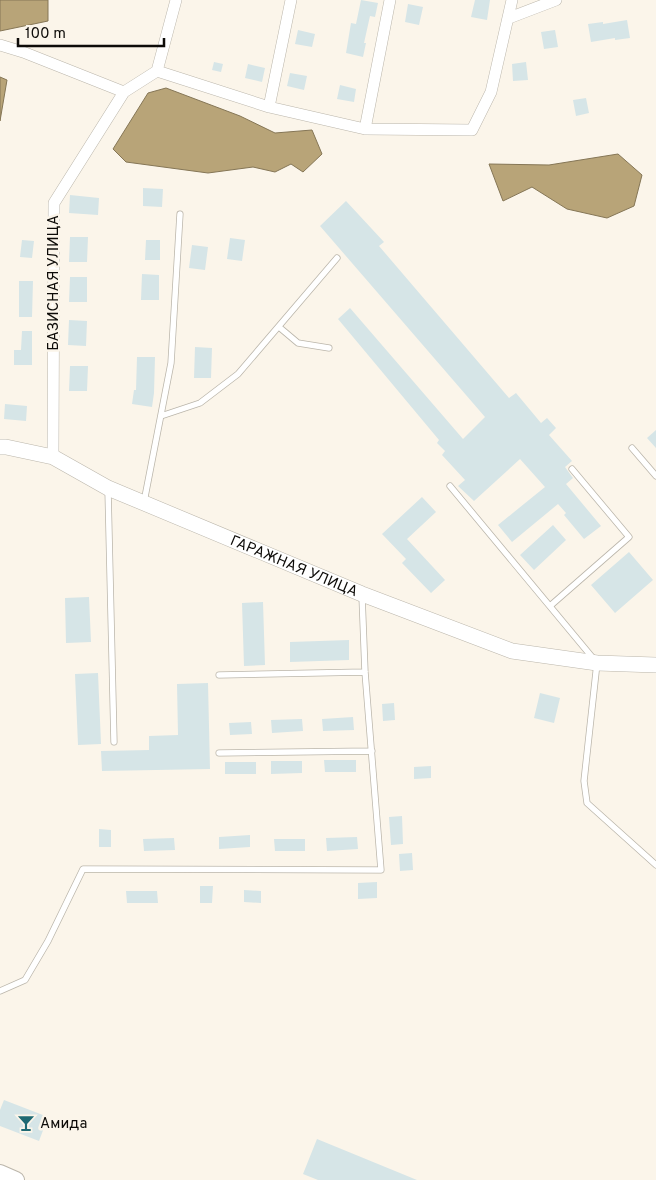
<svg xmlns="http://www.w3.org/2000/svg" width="656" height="1180" font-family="Overpass,sans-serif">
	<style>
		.water { fill: #b8a478; stroke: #857656 }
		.building { fill: #d6e5e7 }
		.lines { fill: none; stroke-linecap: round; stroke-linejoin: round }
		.service-casing { stroke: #bbb6ab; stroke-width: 7 }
		.minor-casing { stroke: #bbb6ab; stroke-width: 12 }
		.tertiary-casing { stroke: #bbb6ab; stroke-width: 16 }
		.secondary-casing { stroke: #bbb6ab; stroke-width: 18 }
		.service { stroke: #fff; stroke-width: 5.5 }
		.minor { stroke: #fff; stroke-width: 11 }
		.tertiary { stroke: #fff; stroke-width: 15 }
		.secondary { stroke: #fff; stroke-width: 16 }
		.labels { text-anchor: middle; stroke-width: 5; stroke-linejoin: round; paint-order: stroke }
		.street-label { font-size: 15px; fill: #0d0b08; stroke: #fbf5ea }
		.poi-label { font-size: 15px; fill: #0d0b08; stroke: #fbf5ea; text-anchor: start }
	</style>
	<rect width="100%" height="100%" fill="#fbf5ea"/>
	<path class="water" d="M0,0H48V21L0,31Z
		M0,77L7,80L0,121Z
		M166,88L240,116L275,133L312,130L322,154L303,172L291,164L275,172L253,167L208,173L126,162L113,149L148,93Z
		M618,154L642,175L634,206L607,218L567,209L532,187L503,201L489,164L549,165Z"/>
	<path class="building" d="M361,0L378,3L375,17L370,16L364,43H366L363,57L346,53L351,23L356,24Z
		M475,0H490L487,20L471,17Z
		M408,4L423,7L419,25L405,22Z
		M627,20L630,38L615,40V38L591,42L588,24L603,22V24Z
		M298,30L315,34L312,47L295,44Z
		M555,30L558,47L544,49L541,32Z
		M214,62L223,64L221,72L212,70Z
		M526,62L528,80L513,81L512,64Z
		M248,64L265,68L262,82L245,78Z
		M290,73L307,76L304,90L287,86Z
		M340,85L356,89L354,102L337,99Z
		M586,98L589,113L576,116L573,100Z
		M143,188L163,189L162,207L143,206Z
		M70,195L99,198L98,215L69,213Z
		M346,201L384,242L379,246L509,398L516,393L541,423L547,418L556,428L549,435L572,461L565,467L573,478L566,484L601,526L584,539L564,515L566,513L558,504L512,542L498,525L545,487L520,459L474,501L458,486L465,480L442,455L445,451L437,443L439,440L338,319L350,308L463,439L485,417L320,226Z
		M70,237H88L87,262H69Z
		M230,238L245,240L242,261L227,259Z
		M22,240L34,241L32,258L20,257Z
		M146,240H160V260H145Z
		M192,245L208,247L205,270L189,268Z
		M142,274L159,275V300H141Z
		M70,277H87V302H69Z
		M19,281H33L32,317H19Z
		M69,320L87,321L86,346L68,345Z
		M22,331H32V365H14V350H21Z
		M195,347L212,348L211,378H194Z
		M137,357H155L154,393L152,407L132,404L134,390H136Z
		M70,366H88L87,391H69Z
		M5,404L27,406L26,421L4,419Z
		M656,430V448L647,438Z
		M422,497L436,512L407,539L445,580L431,593L402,563L406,559L382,534Z
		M553,525L566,540L534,570L520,555Z
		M629,552L653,580L615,613L591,585Z
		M89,597L91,642L66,643L65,598Z
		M263,602L265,665L244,666L242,603Z
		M349,640V660L290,662V642Z
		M98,673L101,744L78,745L75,674Z
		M208,683L210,769L102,771L101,751L149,750V736L178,735L177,684Z
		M540,693L560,698L554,723L534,718Z
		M394,703L395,720L383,721L382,704Z
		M353,717L354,730L323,731L322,719Z
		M302,719L303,731L272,733L271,720Z
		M251,722L252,734L230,735L229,723Z
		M324,760H356V772H325Z
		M271,761H302V773L271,774Z
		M225,762H256V774H225Z
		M431,766V778L414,779V767Z
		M402,816L403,844L391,845L389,817Z
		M99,829L111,830V847H99Z
		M250,835V847L219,849V837Z
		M357,837L358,849L327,851L326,838Z
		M174,838L175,850L144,851L143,839Z
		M274,839H305V851H275Z
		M412,853L413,870L400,871L399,854Z
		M377,882V898L358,899V883Z
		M200,886H213L212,903H200Z
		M244,890L261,891V903L244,902Z
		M126,891H157L158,903H127Z
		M4,1100L48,1117L39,1141L0,1126V1110Z
		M317,1139L417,1180H318L303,1174Z"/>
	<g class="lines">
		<g class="service-casing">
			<path id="service" d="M279,327L298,343L329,348
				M161,416L200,403L238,374L337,258
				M632,448L656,476
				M450,486L597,663L584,781L587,803L656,865
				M108,490L114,742
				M144,502L171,363L180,214
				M550,606L629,537L572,469
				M219,675L365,672
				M219,753L372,751
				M0,991L25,980L48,941L83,869L381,870L365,672L362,596"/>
		</g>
		<g class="minor-casing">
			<path id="minor" d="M509,18L556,0
				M0,45L23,52L124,92
				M157,71L269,107L365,129L472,130L491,92L512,0
				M269,107L291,0
				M365,129L390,0
				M53,457L54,203L124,92L157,71L176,0"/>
		</g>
		<g class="tertiary-casing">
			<g id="tertiary">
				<path id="s1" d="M0,447H6L53,457L108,488L362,594L512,651L597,663L656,665"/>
			</g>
		</g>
		<g class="secondary-casing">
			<path id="secondary" d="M0,1173L16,1180"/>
		</g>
		<use href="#service" class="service"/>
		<use href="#minor" class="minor"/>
		<use href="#tertiary" class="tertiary"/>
		<use href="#secondary" class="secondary"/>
	</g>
	<defs>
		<g id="bar-bare" transform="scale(1.35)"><path d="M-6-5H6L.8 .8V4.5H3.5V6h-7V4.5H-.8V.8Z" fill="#1e6973" stroke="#fbf5ea" stroke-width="2.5" paint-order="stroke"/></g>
	</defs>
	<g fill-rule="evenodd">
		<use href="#bar-bare" x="26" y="1123"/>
	</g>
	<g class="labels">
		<g class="street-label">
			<text transform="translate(53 283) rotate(-90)" y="5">БАЗИСНАЯ УЛИЦА</text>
			<text dy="5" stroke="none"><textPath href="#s1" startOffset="319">ГАРАЖНАЯ УЛИЦА</textPath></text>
		</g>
		<g class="poi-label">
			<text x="40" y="1128">Амида</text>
		</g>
	</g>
	<path d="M18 38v8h146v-8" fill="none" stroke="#0d0b08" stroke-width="2.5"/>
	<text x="25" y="38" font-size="15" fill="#0d0b08" stroke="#fbf5ea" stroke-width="4" paint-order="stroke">100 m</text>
</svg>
